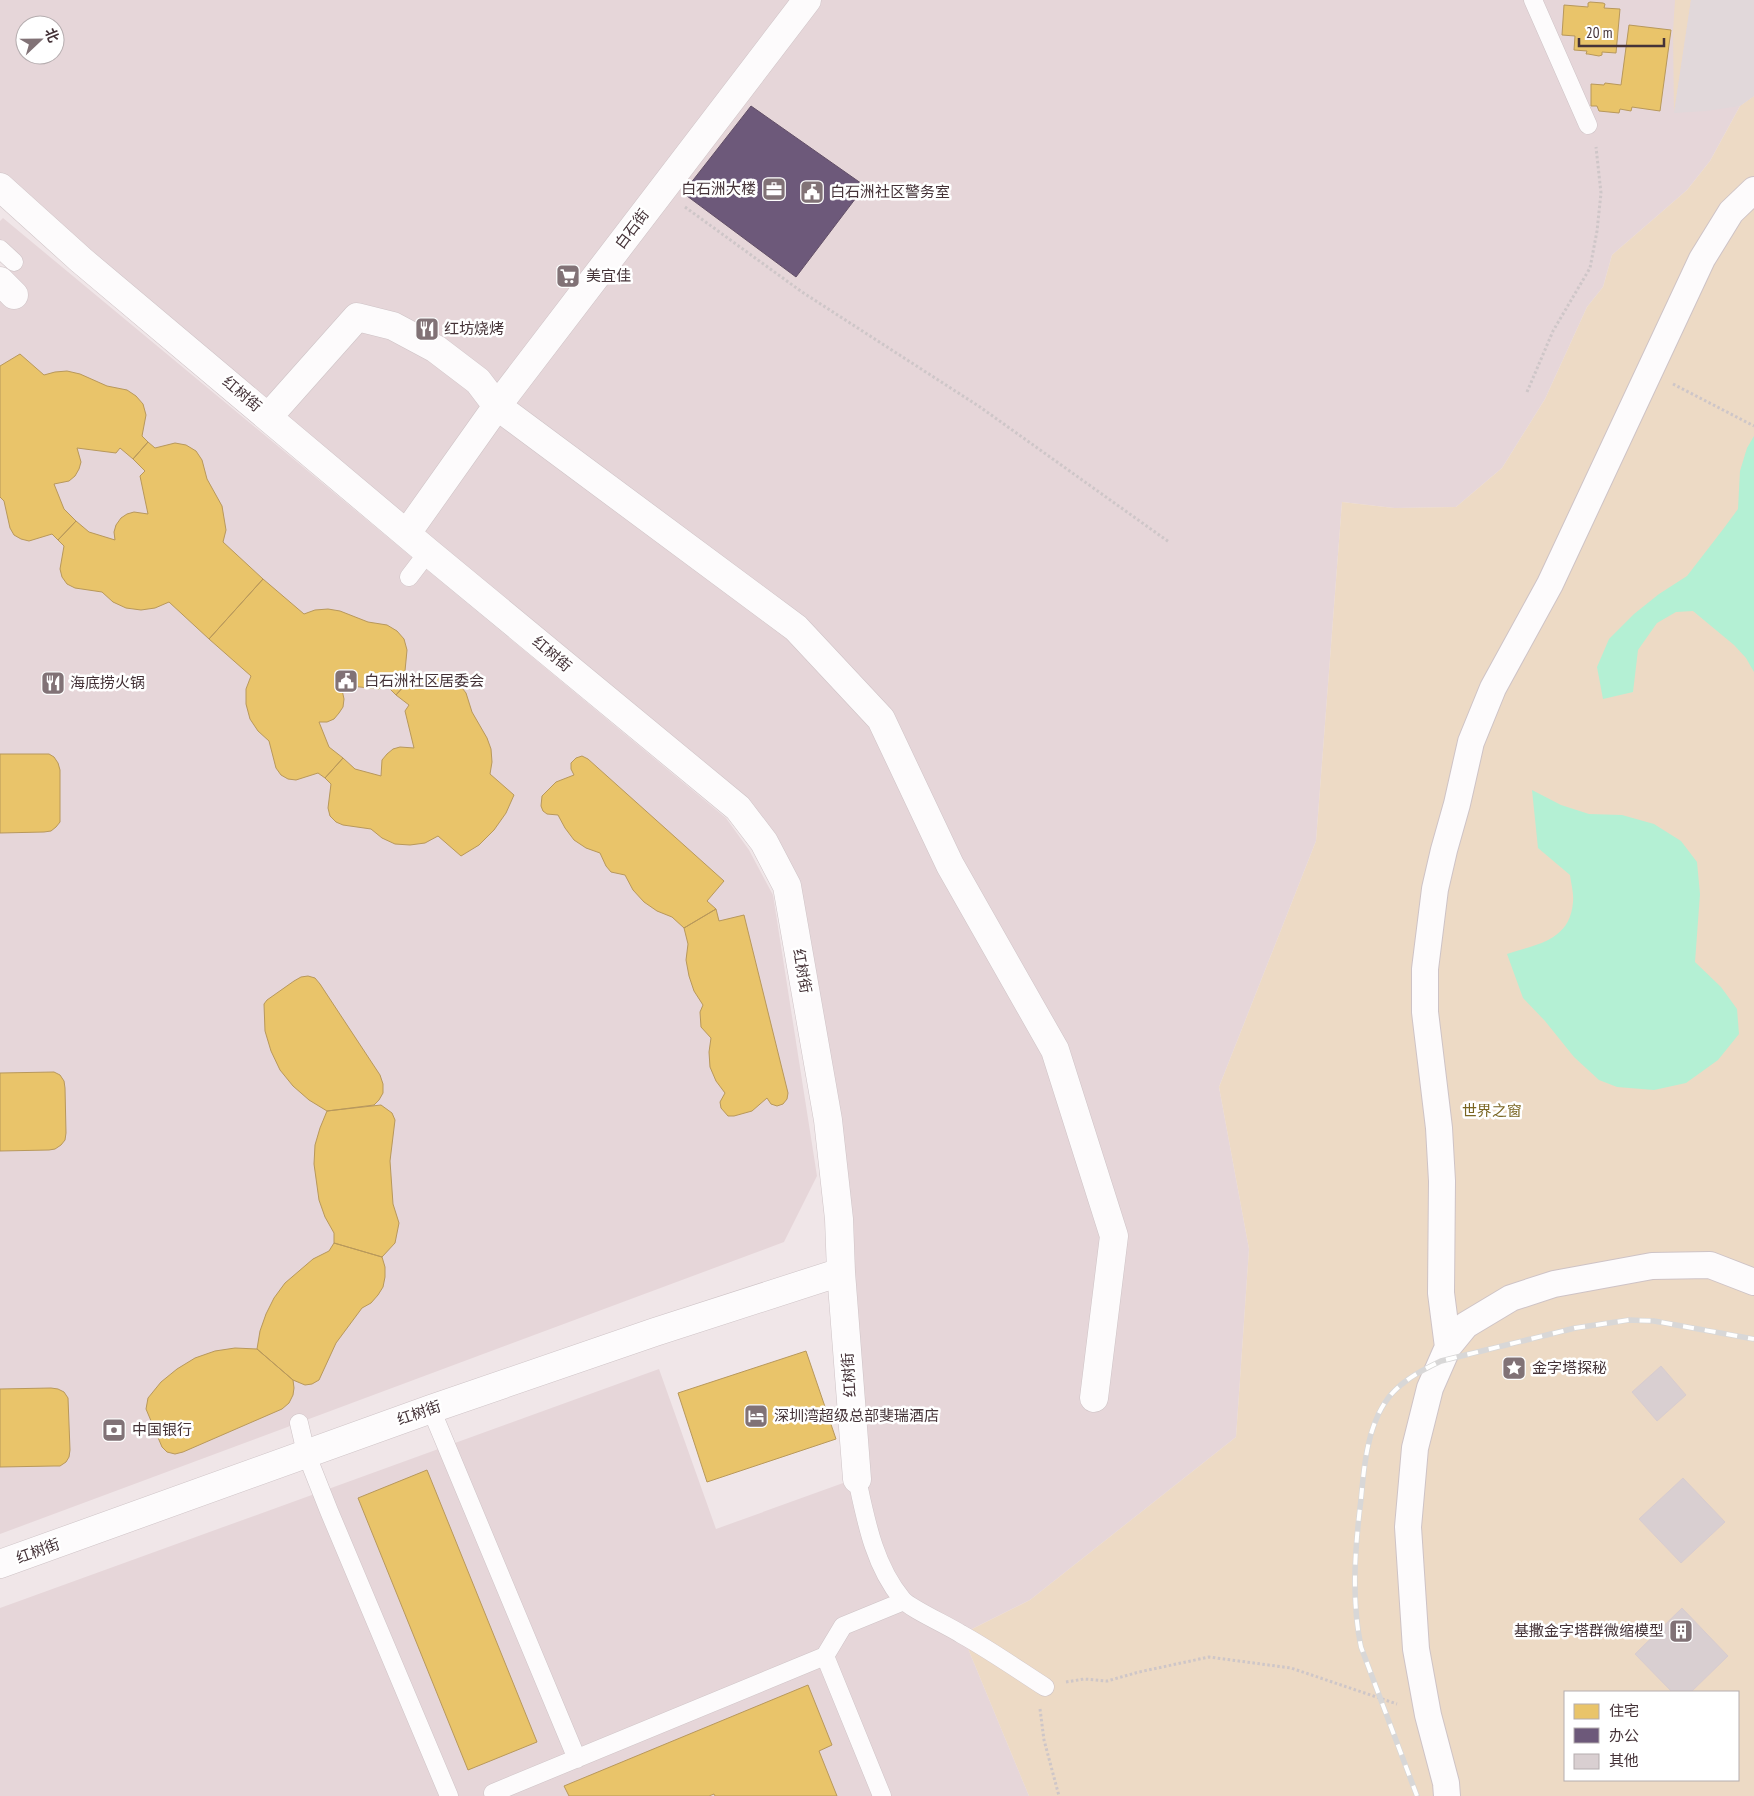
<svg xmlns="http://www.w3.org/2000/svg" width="1754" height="1796" font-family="'PT Sans Narrow','Noto Sans SC',sans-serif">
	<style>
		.residential { fill: #e6d6d9; fill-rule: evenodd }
		.green { fill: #eddac5; fill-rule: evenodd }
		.parking { fill: #e1d8da }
		.water { fill: #b4f0d4 }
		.homes { fill: #e9c46a; stroke: #b8985b }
		.offices { fill: #6d597a; stroke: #614e66 }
		.building { fill: #d9cfd1; stroke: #d8cccf }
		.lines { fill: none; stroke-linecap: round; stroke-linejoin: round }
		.service-casing { stroke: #cec3c6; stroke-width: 19 }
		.pedestrian-casing { stroke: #cec3c6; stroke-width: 28 }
		.minor-casing { stroke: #cec3c6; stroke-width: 29 }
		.path { stroke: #cec6c8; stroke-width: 3; stroke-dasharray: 2.5 2.5; stroke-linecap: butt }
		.service { stroke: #fdfbfc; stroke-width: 18 }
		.pedestrian { stroke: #fdfbfc; stroke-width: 26 }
		.minor { stroke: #fdfbfc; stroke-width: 28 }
		.rail-casing { stroke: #d8d7d7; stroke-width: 5.5 }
		.rail { stroke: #fff; stroke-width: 4; stroke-dasharray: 11; stroke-linecap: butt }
		.labels { text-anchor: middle; stroke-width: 5; stroke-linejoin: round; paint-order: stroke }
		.poi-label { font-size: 15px; fill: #453338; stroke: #fff; text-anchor: start }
		.street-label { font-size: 15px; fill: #453338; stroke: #fff }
		.park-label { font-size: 15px; fill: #7a6623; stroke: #fff }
	</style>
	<rect width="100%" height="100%" fill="#f0e6e8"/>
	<path class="residential" d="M0,0H1754V96L1740,106L1710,161L1687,190L1612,255L1603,287L1587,307L1545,399L1502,468L1456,507L1394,508L1342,502L1316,841L1219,1087L1249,1249L1236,1437L1030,1600L962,1634L1029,1796H0V1608L659,1369L716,1529L857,1478L828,1120L764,842L0,187ZM25,25H55V55H25Z
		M3,218L726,818L749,850L773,895L817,1176L784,1242L0,1534V277L14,262L0,249V221Z"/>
	<path class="green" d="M1675,0H1691L1674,113L1673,31Z
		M1754,96V1796H1029L962,1634L1030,1600L1236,1437L1249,1249L1219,1087L1316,841L1342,502L1394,508L1456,507L1502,468L1545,399L1587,307L1603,287L1612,255L1687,190L1710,161L1740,106ZM1565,1692H1738V1780H1565Z"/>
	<path class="parking" d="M1691,0H1754V96L1740,106L1706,111L1674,113Z"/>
	<path class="water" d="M1754,436V672L1746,658L1734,645L1693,611L1676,612L1657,623L1638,650L1633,692L1603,699L1597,667L1609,639L1634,614L1659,594L1687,576L1724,528L1738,509L1740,471L1747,448Z
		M1532,790L1561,805L1589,814L1622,815L1654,824L1681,841L1697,862L1700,894L1695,962L1721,987L1737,1009L1739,1034L1718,1060L1686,1083L1654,1090L1617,1087L1599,1080L1574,1057L1545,1021L1523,998L1507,954C1537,944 1570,941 1573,902C1574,894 1571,883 1570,875L1538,848Z"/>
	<path class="homes" d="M1590,2L1603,3L1605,4L1604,8L1620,9L1616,53L1602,52V55L1599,56L1588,54H1586L1587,51L1574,50L1575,36L1562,35L1564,5L1588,7V3Z
		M1629,25L1671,30L1660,111L1632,107L1631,111L1620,109L1619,113L1599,111L1597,106H1591V84L1604,85L1605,83L1621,85Z
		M20,354L44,375L55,372L67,371L80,374L107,386L127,390L136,396L143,404L146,415L142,436L148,442L133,459L120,448L116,453L77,448L81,462L79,469L75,476L69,481L54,484L64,509L76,521L58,540L52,534L29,541L21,539L14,535L10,528L4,501L0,497V366Z
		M148,442L155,448L175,443L186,445L196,451L202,460L207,479L222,506L226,530L223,542L263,579L209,639L169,602L155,608L141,610L126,608L113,602L102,592L75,588L67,584L62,577L60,569L64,546L58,540L76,521L89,532L115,540L114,532L116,525L121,518L127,514L134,512L148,514L140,476L145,471L133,459Z
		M263,579L304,614L315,610L328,609L340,611L368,622L387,625L397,631L404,639L407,650L405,671L412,677L396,695L384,683L379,689L341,685L344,699L343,707L339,713L334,719L327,722H319L329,747L343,758L325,778L318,773L296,780L288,779L281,775L276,768L269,741L258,731L250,719L246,704V689L251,676L209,639Z
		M412,677L418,682L439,677L450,678L459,684L466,693L472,712L487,738L491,749L492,762L490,774L514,795L506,813L494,830L479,845L461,856L438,836L425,843L410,845L395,844L382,838L371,829L343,825L336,822L330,816L328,808L331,784L325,778L343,758L355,769L381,776L382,760L387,754L393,749L400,747L414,748L405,711L409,705L396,695Z
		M0,754H49L54,757L58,763L60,770V822L56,827L51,831L44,832L0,833Z
		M582,756L588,759L724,881L707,901L716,909L684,928L672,917L657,911L644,902L633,890L625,875L611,872L606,866L600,853L586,848L574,840L565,828L558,815L547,814L543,811L541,806L542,796L556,782L574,775L571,769V763L576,758Z
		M716,909L719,921L744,915L788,1093L787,1099L783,1104L777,1106L771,1104L767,1098L752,1111L734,1116H728L721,1108L720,1102L725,1093L716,1081L710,1067L709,1052L711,1038L701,1027L700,1012L703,1005L694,991L689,976L686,960L688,944L684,928Z
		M308,976L315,978L320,984L380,1075L383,1084V1093L379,1100L374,1105L327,1111L309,1100L293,1086L280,1070L271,1051L265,1031L264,1004L267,1000L294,981L301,977Z
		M54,1072L60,1075L64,1081L65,1088L66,1133L65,1140L61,1145L55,1149L49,1150L0,1151V1073Z
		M381,1105L392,1113L395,1120L390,1161L393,1204L399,1223L395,1243L382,1257L334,1243V1233L325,1217L319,1200L314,1164L315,1145L320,1128L327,1111Z
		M334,1243L382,1257L385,1267V1277L383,1287L378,1295L371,1303L362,1308L336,1343L319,1380L312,1384L305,1385L293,1380L257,1349L260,1331L266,1314L274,1298L285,1283L313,1259L329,1251Z
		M235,1348L257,1349L293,1380L294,1388L293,1395L289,1403L282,1409L183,1452L175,1454L167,1452L162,1447L146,1409L148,1398L161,1382L177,1369L195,1358L215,1351Z
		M806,1351L836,1439L707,1482L678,1393Z
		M51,1388L58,1389L64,1392L68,1398L70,1450L69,1457L66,1462L60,1466H54L0,1467V1389Z
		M427,1470L537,1742L468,1770L358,1498Z
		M808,1685L832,1745L819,1751L837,1796H715L714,1794L709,1796H569L564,1786Z"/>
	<path class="offices" d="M751,106L865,186L796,277L683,193Z"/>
	<path class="building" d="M1661,1366L1686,1395L1657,1421L1632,1392Z
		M1683,1478L1725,1522L1681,1563L1639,1519Z
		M1682,1608L1728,1656L1691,1692H1672L1635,1654Z"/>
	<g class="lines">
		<g class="service-casing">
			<path id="service" d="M1533,0L1588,125
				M0,249L14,262
				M409,577L428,552
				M431,1409L577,1759
				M299,1423L306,1453L329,1511L449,1796
				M857,1479C866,1521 874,1565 902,1599C909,1608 949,1626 961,1634C990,1650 1017,1669 1045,1687
				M825,1656L843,1626L904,1601
				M494,1796L493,1793L825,1656L882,1796"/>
		</g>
		<g class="pedestrian-casing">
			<path id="pedestrian" d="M1448,1347L1441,1293L1442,1181L1439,1128L1425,1012V969L1435,889L1444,850L1457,804L1471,742L1493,688L1550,584L1702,259L1731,212L1754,190
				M1447,1796L1446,1783L1428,1715L1416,1649L1408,1527L1415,1448L1430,1388L1448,1347L1466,1325L1511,1298L1554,1284L1652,1266L1710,1265L1754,1282"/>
		</g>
		<g class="minor-casing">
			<path id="minor" d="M0,187L81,260L428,552L738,808L764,842L787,886L828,1120L839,1219L841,1272L857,1479
				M0,281L14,295
				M269,416L357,317L393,326L436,349L478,381L497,406L796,628L881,719L950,865L1055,1050L1114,1236L1094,1398
				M407,533L497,406L807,0
				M0,1564L431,1409L655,1332L841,1272"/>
		</g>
		<path class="path" d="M685,207L802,292L980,407L1169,542
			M1673,384L1754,426
			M1527,392L1553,331L1590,268L1597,231L1601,193L1596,147
			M1066,1682L1084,1679L1107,1681L1139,1672L1209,1657L1291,1668L1397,1704
			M1040,1709L1044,1740L1059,1796"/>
		<use href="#service" class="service"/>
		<use href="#pedestrian" class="pedestrian"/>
		<use href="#minor" class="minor"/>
		<g class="rail-casing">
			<path id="rail" d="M1417,1796L1361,1647C1351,1598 1355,1548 1361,1499C1364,1467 1367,1431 1384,1404C1397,1383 1420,1371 1441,1361L1575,1328L1629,1320L1654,1321L1754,1339"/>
		</g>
		<use href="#rail" class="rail"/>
	</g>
	<defs>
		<g id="office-square" transform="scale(1.25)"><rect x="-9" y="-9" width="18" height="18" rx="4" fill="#817276" stroke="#fff"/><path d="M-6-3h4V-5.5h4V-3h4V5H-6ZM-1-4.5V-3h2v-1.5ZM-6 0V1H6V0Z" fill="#fff"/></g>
		<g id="civic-square" transform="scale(1.25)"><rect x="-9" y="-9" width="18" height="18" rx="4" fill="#817276" stroke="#fff"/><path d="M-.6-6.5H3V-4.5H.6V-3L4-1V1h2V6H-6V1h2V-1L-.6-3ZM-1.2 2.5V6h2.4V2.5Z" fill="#fff"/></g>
		<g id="supermarket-square" transform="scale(1.25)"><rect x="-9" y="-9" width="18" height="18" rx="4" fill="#817276" stroke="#fff"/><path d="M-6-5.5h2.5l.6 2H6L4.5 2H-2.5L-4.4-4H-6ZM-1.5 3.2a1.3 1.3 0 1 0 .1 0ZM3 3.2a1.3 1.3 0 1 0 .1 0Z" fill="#fff"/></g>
		<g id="restaurant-square" transform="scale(1.25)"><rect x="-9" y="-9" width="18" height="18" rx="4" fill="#817276" stroke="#fff"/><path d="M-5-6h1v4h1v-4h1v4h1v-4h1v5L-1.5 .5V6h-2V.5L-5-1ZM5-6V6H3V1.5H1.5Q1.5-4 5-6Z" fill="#fff"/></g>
		<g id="sight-square" transform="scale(1.25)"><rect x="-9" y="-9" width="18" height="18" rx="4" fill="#817276" stroke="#fff"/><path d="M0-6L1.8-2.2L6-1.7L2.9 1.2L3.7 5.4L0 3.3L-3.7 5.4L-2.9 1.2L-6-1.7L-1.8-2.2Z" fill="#fff"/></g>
		<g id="hotel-square" transform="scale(1.25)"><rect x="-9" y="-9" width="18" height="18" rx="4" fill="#817276" stroke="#fff"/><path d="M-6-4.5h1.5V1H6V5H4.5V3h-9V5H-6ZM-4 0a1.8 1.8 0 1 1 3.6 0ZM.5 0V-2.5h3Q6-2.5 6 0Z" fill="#fff"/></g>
		<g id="bank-square" transform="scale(1.25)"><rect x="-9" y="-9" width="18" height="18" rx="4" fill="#817276" stroke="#fff"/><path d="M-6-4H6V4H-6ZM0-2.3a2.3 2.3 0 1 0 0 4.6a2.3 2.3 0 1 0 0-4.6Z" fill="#fff"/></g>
		<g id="building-square" transform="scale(1.25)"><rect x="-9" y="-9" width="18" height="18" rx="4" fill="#817276" stroke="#fff"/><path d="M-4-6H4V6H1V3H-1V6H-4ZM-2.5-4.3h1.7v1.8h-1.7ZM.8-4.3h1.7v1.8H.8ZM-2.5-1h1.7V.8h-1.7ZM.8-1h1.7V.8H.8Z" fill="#fff"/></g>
	</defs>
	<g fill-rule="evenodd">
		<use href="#office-square" x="774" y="189"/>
		<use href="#civic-square" x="812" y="192"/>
		<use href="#supermarket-square" x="568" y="276"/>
		<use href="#restaurant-square" x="427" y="329"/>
		<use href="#civic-square" x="346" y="681"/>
		<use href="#restaurant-square" x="53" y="683"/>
		<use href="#sight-square" x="1514" y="1368"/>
		<use href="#hotel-square" x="756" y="1416"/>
		<use href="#bank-square" x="114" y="1430"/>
		<use href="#building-square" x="1681" y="1631"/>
	</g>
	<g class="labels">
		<g class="poi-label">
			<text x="756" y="194" text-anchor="end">白石洲大楼</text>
			<text x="830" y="197">白石洲社区警务室</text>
			<text x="586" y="281">美宜佳</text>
			<text x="444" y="334">红坊烧烤</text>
			<text x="364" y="686">白石洲社区居委会</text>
			<text x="70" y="688">海底捞火锅</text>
			<text x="1532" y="1373">金字塔探秘</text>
			<text x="774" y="1421">深圳湾超级总部斐瑞酒店</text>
			<text x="132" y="1435">中国银行</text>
			<text x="1664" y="1636" text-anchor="end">基撒金字塔群微缩模型</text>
		</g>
		<g class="street-label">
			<text transform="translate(632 229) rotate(-53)" y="5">白石街</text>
			<text transform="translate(242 394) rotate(40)" y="5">红树街</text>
			<text transform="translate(552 654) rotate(40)" y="5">红树街</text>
			<text transform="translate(802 971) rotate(80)" y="5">红树街</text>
			<text transform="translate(849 1375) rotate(-94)" y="5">红树街</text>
			<text transform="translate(419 1413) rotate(-19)" y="5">红树街</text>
			<text transform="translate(38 1551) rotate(-20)" y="5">红树街</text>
		</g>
		<g class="park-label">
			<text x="1492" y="1116">世界之窗</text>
		</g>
	</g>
	<rect x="1564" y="1691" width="175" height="90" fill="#ffffff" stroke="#b5adaf"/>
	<rect x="1574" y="1704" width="25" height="15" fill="#e9c46a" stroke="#b5adaf"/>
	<text x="1609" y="1716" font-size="15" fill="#453338">住宅</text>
	<rect x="1574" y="1728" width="25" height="15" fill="#6d597a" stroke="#b5adaf"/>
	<text x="1609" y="1741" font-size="15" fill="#453338">办公</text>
	<rect x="1574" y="1754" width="25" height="15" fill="#d9cfd1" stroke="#b5adaf"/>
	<text x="1609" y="1766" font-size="15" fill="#453338">其他</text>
	<g transform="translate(40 40) rotate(68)"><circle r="24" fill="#ffffff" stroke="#b5adaf"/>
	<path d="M0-4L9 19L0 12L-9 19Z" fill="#817276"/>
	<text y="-8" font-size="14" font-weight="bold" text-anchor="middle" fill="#453338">北</text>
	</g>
	<path d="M1579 38v8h85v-8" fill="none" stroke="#453338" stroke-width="2.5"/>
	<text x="1586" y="38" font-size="15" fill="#453338" stroke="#ffffff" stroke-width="4" paint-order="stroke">20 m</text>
</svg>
